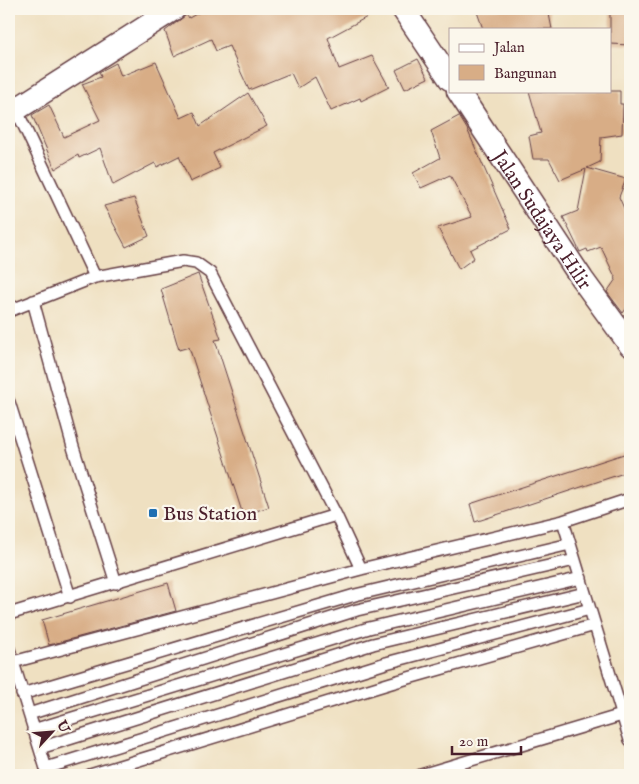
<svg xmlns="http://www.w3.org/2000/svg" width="639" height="784" font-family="'IM FELL English',serif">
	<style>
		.building { fill: #d8ad86 }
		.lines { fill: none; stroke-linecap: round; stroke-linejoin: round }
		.lane-casing { stroke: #633c42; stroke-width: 14 }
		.street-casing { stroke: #633c42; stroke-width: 25 }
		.lane { stroke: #fff; stroke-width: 11 }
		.street { stroke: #fff; stroke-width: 22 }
		.poi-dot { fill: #1f6fb2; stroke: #fbf7ec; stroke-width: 2 }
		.labels { text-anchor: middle; stroke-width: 4.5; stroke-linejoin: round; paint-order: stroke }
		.street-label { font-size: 20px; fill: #4a1f2b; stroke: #fbf7ec }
		.poi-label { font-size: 20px; fill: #4a1f2b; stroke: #fbf7ec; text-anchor: start }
	</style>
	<rect width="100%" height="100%" fill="#fbf7ec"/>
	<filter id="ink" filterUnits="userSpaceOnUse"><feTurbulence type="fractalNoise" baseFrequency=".02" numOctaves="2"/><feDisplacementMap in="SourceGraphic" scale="10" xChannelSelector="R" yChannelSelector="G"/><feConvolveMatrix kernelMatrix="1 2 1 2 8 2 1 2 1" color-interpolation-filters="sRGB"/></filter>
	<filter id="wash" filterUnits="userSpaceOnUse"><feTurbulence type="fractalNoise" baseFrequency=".0096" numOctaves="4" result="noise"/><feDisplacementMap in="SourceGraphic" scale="20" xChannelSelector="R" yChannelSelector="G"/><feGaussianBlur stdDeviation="1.12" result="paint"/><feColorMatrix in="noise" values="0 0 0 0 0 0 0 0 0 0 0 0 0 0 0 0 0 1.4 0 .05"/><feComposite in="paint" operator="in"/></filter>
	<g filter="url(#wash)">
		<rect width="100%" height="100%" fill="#efe0c1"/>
		<g id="blocks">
			<path class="building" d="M205,9H382L328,38L339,69L372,56L389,87L361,101L360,98L331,111L315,77L298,88L291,73L249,90L229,46L216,51L211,39L174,56L165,31L185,16L187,15L189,18Z
				M476,9H548L552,29H483Z
				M629,11L630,45L610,44V13Z
				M418,59L428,78L405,89L396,70Z
				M156,62L181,118L194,112L200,126L248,93L267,126L213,153L220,168L190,182L179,156L157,167L155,163L113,185L100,148L79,158L78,155L55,169L32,115L49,105L64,137L100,120L82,84L101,77L99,72L116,63L121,76Z
				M529,91H620V104H623L622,134L601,137L600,162L587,168L626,179L619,197L630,222V308L629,305L623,313L607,292L616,279L601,247L588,252L587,249L580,252L563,217L578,211L586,169L560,180L549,159H533L529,136L541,133Z
				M459,116L467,129L511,229L470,250L474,258L459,269L438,228L472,217L450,175L421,188L413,173L440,158L431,131Z
				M134,198L149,236L126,247L104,206Z
				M198,274L221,339L215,340L269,507L243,515L189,347L179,350L161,289Z
				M630,452V471L475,522L470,504Z
				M168,583L176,611L49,645L42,620Z"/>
		</g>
	</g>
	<g filter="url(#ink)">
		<use href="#blocks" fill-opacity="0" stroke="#633c42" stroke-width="1"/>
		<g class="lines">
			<g class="lane-casing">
				<path id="lane" d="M16,109L95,277
					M33,301L73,447L116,583
					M9,311L95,277L183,261L196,263L210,273L336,515L361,569
					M9,402L70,597
					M563,521L630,740
					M9,614L336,515
					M9,649L13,662
					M22,694L355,595L570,544
					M29,714L357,610L575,560
					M33,730L369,628L581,578
					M40,748L373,644L585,593
					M46,768L386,663L590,609
					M48,775L13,662L361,569L563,521L630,499
					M90,775L391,683L595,625
					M421,775L622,715"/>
			</g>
			<g class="street-casing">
				<g id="street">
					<path d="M403,9L450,79"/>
					<path id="s1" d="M458,91L582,279L630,345"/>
					<path d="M9,114L174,9"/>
				</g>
			</g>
			<use href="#lane" class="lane"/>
			<use href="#street" class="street"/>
		</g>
	</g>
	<rect class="poi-dot" x="148" y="508" width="10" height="10" rx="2.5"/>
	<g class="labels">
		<g class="street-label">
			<text dy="7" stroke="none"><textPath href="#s1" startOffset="154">Jalan Sudajaya Hilir</textPath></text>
		</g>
		<g class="poi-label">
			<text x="163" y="520">Bus Station</text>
		</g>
	</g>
	<rect width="639" height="784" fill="none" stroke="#fbf7ec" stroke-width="30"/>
	<rect x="449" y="28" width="162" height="65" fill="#fbf7ec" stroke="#b4a19f"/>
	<rect x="459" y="44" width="25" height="8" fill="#ffffff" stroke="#b4a19f"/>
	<text x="494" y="52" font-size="15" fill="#4a1f2b">Jalan</text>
	<rect x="459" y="65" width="25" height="15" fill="#d8ad86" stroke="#b4a19f"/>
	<text x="494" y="78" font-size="15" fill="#4a1f2b">Bangunan</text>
	<g transform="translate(52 732) rotate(64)" stroke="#fbf7ec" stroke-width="4" paint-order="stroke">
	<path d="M0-4L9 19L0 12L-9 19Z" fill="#4a1f2b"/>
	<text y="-8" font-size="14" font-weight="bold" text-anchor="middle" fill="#4a1f2b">U</text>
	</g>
	<path d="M452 746v8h69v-8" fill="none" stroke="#4a1f2b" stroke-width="2.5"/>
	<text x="459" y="746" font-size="15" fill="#4a1f2b" stroke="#fbf7ec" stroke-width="4" paint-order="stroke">20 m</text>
</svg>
